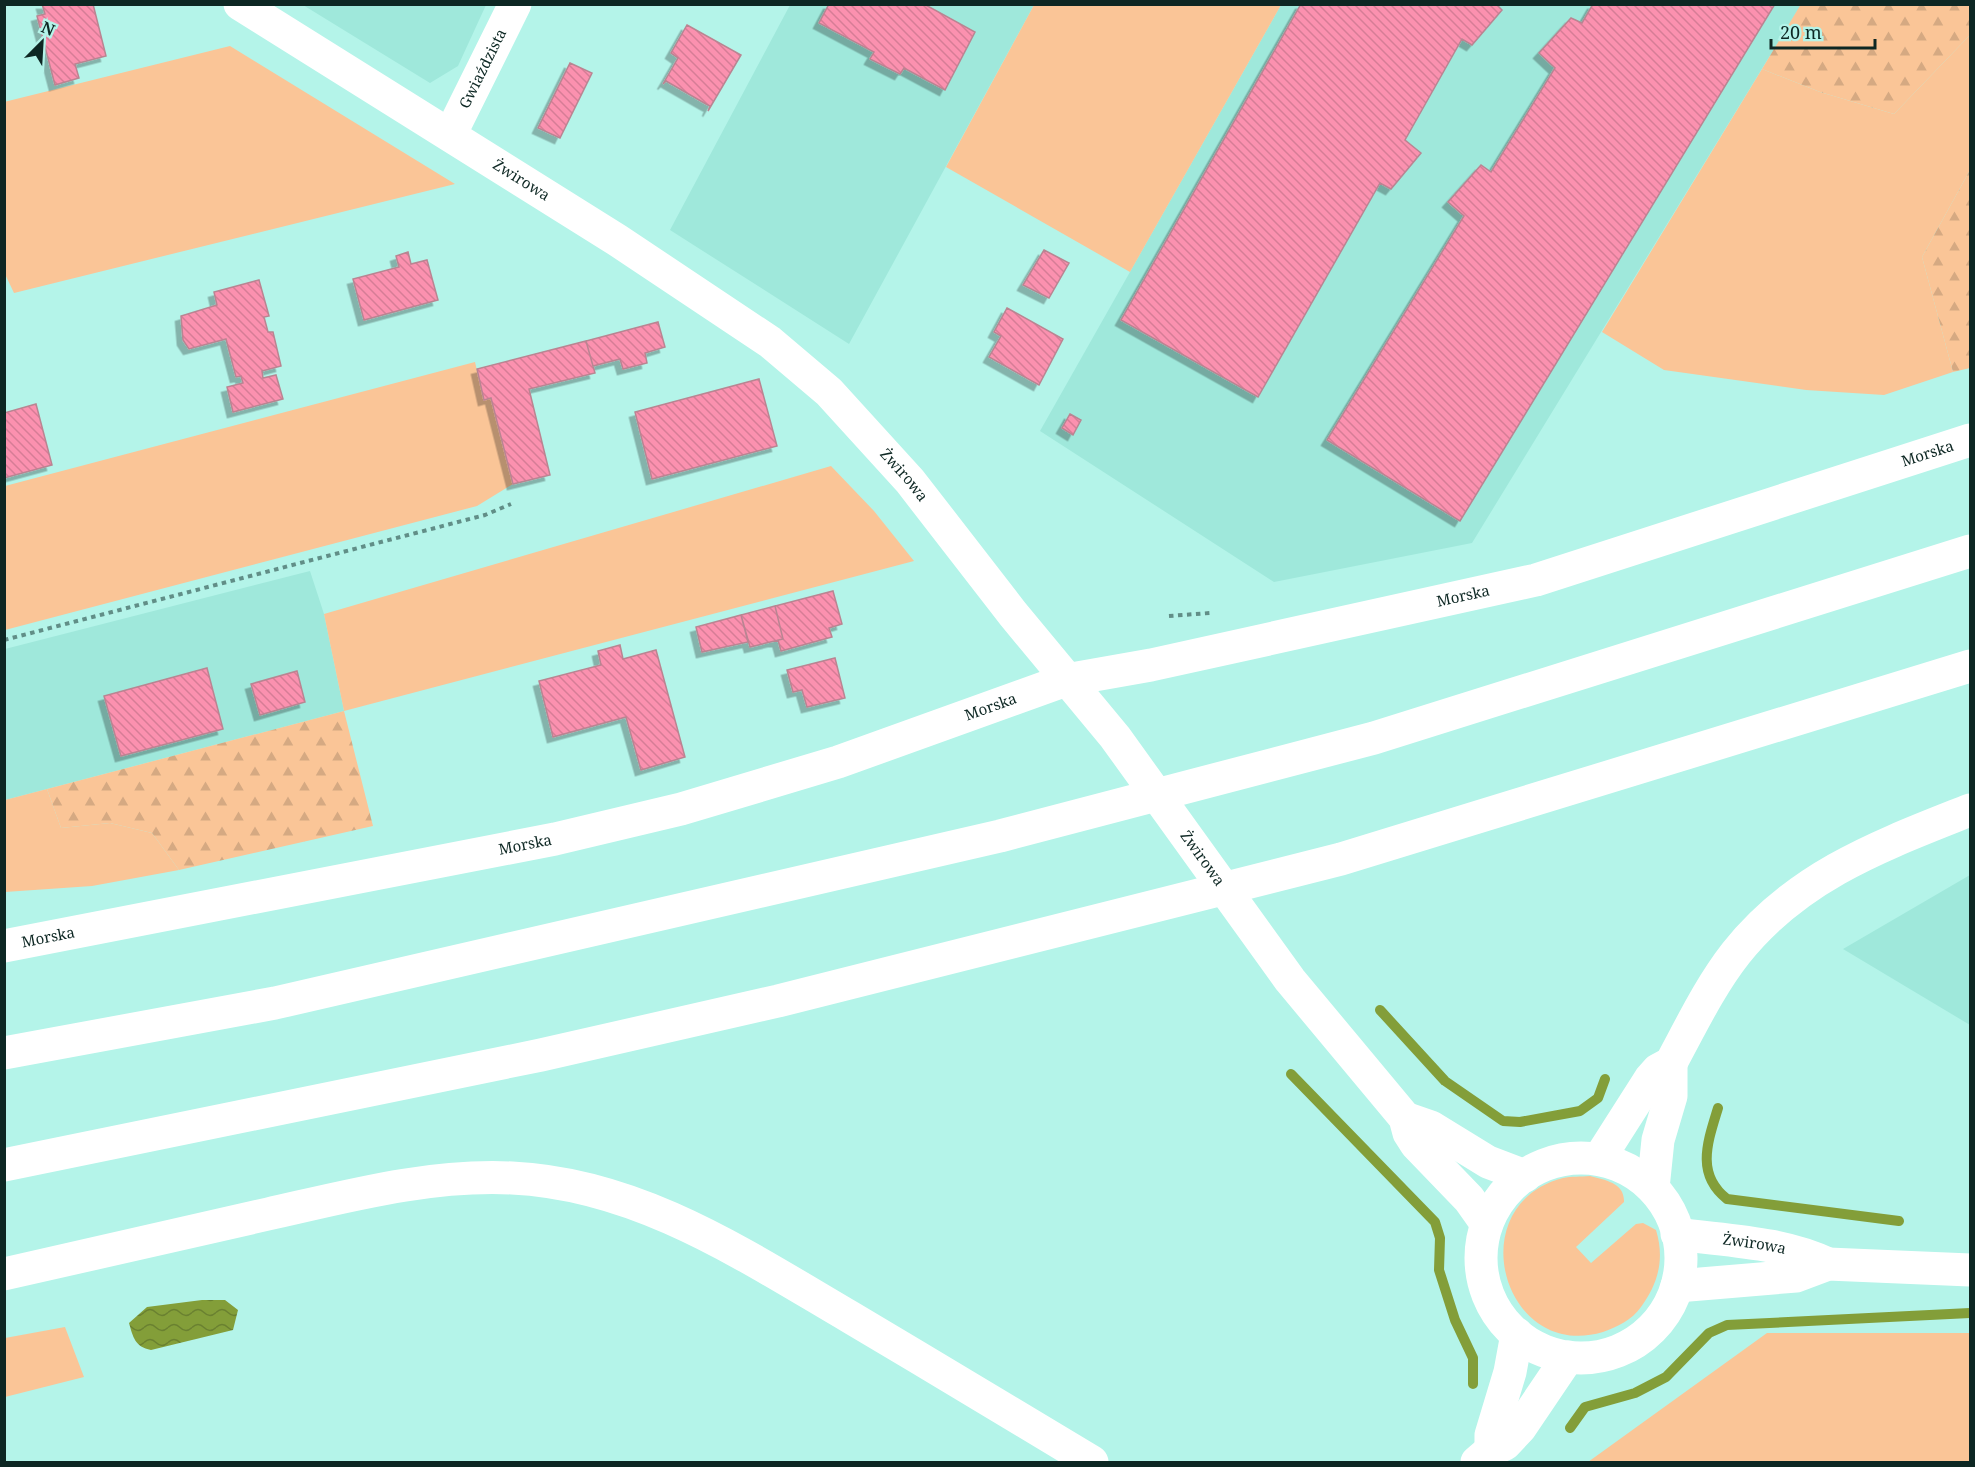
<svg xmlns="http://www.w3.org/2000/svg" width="1975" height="1467" font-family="'Noto Serif',serif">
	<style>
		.built { fill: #9fe8db }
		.green { fill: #fac597 }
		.forest { fill: url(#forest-firs) }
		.water { fill: url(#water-waves) }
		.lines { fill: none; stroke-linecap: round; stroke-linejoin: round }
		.stream { stroke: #839e39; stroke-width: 10 }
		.building { fill: url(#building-back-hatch); stroke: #b98592; stroke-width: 1.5; filter: url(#shadow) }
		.path { stroke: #618e87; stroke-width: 4; stroke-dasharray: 4.5 4.5; stroke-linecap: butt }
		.minor { stroke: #fff; stroke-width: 33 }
		.tertiary { stroke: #fff; stroke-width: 33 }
		.motorway { stroke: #fff; stroke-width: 33 }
		.labels { text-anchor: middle; stroke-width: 5; stroke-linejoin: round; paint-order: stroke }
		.street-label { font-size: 15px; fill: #0d2723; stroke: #b4f4e9 }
	</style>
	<defs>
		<pattern id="forest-firs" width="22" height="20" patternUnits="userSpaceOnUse" patternTransform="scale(1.5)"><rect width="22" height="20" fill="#fac597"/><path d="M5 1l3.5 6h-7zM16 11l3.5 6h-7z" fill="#d5a982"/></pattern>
		<pattern id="water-waves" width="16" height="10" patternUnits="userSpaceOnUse" patternTransform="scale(1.5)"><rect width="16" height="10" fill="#839e39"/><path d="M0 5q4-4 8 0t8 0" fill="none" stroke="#6a8130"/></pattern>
		<pattern id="building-back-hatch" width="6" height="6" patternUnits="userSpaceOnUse" patternTransform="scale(1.5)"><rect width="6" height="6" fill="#fb91af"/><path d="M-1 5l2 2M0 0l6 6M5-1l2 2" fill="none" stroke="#d67d96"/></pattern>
		<filter id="shadow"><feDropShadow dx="-5.5" dy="5.5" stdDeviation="0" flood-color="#0004"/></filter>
	</defs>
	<rect width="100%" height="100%" fill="#b4f4e9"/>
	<path class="built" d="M303,5H486L458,66L430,83Z
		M790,5H1034L849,344L670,230Z
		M1281,5H1801L1472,543L1274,582L1040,431Z
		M310,571L324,614L344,711L5,800V649Z
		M1970,875V1025L1843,949Z"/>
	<path class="green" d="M1034,5H1281L1130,272L946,167Z
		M1970,35V170L1922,257L1953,372L1884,395L1806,390L1664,370L1602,332L1762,69L1820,92L1894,114Z
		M230,46L455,184L14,293L4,272V102Z
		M475,362L484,400L491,398L513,484L477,506L5,630V486Z
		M831,466L874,511L914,561L344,711L324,614Z
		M47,789L61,828L110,823L152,833L179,870L92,886L5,892V800Z
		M1590,1176C1605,1180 1625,1183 1624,1202L1576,1247L1591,1263L1636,1224L1643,1223L1656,1230C1665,1259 1658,1284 1641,1307C1632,1320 1617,1327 1603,1332C1503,1362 1459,1205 1563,1178C1571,1176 1581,1177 1590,1176Z
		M65,1327L84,1377L5,1397V1338Z
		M1767,1333H1970V1462H1588Z"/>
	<path class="forest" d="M1801,4L1970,5V35L1894,114L1820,92L1762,69Z
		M1970,170V368L1953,372L1922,257Z
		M344,711L373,826L179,870L152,833L110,823L61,828L47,789Z"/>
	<path class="water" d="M202,1300H225L238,1310L233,1330L151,1350C135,1347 133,1337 129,1323L147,1307Z"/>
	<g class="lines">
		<path class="stream" d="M1380,1010L1445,1081L1503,1121L1520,1122L1580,1111L1598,1098L1605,1079
			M1291,1074L1435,1222L1440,1238L1439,1270L1455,1320L1473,1358V1384
			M1718,1108C1708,1141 1695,1174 1727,1199L1899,1221
			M1570,1428L1585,1407L1635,1393L1666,1377L1709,1333L1727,1325L1970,1313"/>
	</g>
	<path class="building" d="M42,4H93L106,56L75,64L79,78L55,85L37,16L45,14Z
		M829,4H924L975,32L945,90L904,68L900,74L870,59L874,52L819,23Z
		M1301,4H1496L1502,10L1472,45L1462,39L1405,140L1421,153L1391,189L1380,183L1258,397L1121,320Z
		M1593,4H1775L1460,521L1327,440L1464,216L1448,202L1481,165L1491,172L1555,68L1539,53L1571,18L1582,23Z
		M687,25L741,55L708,111L710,106L706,104L666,81L663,84L678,58L671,53Z
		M570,63L592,73L560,138L538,128Z
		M1044,250L1069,263L1049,298L1023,285Z
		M408,252L411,264L427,260L438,300L364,320L353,279L399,267L396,256Z
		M259,280L269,316L264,317L268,332H273L281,366L262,371L263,378L276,375L283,399L233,412L227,387L243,383L241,376L236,377L226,339L189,349L183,340L181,316L217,305L214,292Z
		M1007,308L1063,339L1039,385L989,357L1001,336L994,332Z
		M658,322L665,347L645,353L647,363L623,369L620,359L593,366L586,341Z
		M586,341L595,373L529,389L550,475L513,484L491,398L484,400L477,369Z
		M759,379L777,446L652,479L635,412Z
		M36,404L52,465L4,478V413Z
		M1070,414L1081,420L1073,435L1062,428Z
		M833,591L842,624L829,628L832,637L781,651L778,640L783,639L775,606Z
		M775,606L783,639L750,647L741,615Z
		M741,615L748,642L702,652L696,627Z
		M620,645L623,659L656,650L685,757L641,770L626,717L553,737L539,681L601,665L598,651Z
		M835,658L845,698L807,707L802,690L793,692L787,670Z
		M207,668L223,729L121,756L104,696Z
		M297,671L305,702L260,715L251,684Z"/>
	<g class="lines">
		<path class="path" d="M1169,616L1210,613
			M4,640L485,515L511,504"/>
		<g class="minor">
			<path id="s1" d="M450,135L515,4"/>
			<path id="s2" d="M4,946L555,839L681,809L838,762L1066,680L1151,665L1536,580L1970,440"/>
			<path d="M1599,1159L1650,1079L1658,1070L1671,1063C1691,1026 1710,986 1736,953C1798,875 1882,845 1970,810"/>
			<path d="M1653,1188L1658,1140L1671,1096V1063"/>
			<path d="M4,1274C92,1254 180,1234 268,1214C348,1196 429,1174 512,1178C639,1184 744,1255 850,1317C931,1365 1012,1414 1092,1462"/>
			<path d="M1491,1450V1435L1510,1372L1517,1334"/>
			<path d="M1477,1462L1491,1450L1505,1444L1520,1428L1568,1357"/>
		</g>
		<g class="tertiary">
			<path id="s3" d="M240,4L617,240L770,342L829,392L910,481L1013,614L1115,737L1290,980L1405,1118L1409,1133L1416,1144L1469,1199L1486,1223"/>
			<path d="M1405,1118L1431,1127L1488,1162L1525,1176"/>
			<circle cx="1581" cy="1258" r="100"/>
			<path id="s4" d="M1677,1234C1728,1241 1782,1242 1828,1264"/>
			<path d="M1677,1286L1796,1276L1828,1264L1970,1270"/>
		</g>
		<path class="motorway" d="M4,1053L275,1003L1000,836L1374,738L1970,551
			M4,1165L541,1055L778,1001L1341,859L1970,666"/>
	</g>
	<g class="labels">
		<g class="street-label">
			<text dy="5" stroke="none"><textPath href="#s1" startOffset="74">Gwiaździsta</textPath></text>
			<text dy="5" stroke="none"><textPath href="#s3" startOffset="332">Żwirowa</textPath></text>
			<text dy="5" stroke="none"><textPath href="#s2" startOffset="1989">Morska</textPath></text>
			<text dy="5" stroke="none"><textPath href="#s3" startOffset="818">Żwirowa</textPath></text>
			<text dy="5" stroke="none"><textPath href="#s2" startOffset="1503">Morska</textPath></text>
			<text dy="5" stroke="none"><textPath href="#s2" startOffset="1017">Morska</textPath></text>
			<text dy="5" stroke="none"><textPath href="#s2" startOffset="531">Morska</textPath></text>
			<text dy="5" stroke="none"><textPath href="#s3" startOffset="1304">Żwirowa</textPath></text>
			<text dy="5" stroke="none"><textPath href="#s2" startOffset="45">Morska</textPath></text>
			<text dy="5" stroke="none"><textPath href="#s4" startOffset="78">Żwirowa</textPath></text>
		</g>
	</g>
	<rect width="1975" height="1467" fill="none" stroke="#0d2723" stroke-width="12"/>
	<g transform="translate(42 42) rotate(24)" stroke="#b4f4e9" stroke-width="4.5" paint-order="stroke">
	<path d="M0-4.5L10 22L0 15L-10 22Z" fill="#0d2723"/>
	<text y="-9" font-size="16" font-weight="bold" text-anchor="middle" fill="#0d2723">N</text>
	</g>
	<path d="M1771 39v9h104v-9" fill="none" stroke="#0d2723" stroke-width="3"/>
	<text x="1780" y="39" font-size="18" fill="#0d2723" stroke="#b4f4e9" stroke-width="4.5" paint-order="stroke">20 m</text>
</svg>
